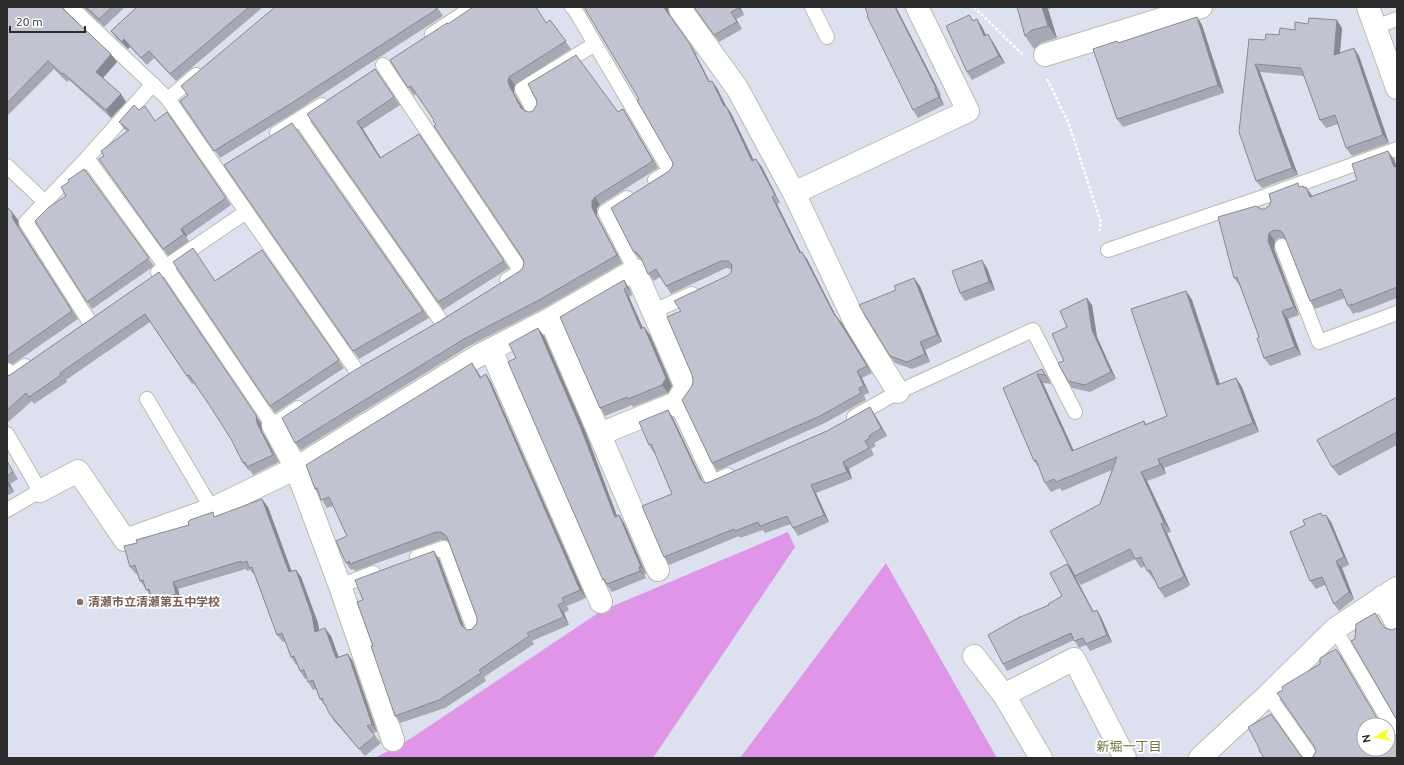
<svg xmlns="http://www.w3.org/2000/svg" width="1404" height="765" font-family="Ubuntu,'Noto Sans JP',sans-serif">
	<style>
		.green { fill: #df96e8 }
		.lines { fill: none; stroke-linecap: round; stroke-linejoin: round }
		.lane-casing { stroke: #bcbcad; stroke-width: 16 }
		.street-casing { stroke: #bcbcad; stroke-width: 24 }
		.secondary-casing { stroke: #bcbcad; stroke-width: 24 }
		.path { stroke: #fff; stroke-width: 2.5; stroke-dasharray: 3 2; stroke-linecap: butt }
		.lane { stroke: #fff; stroke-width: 14 }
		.street { stroke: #fff; stroke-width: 22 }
		.secondary { stroke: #fff; stroke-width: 22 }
		.wall { fill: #a6a9b3 }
		.shaded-wall { fill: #878992 }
		.building { fill: #c1c4d0; stroke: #878992 }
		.education-dot { fill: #8d6e63; stroke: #fff; stroke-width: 1.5 }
		.labels { text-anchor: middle; stroke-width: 3.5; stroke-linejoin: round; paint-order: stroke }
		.education-label { font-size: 12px; font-weight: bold; fill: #785e54; stroke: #fff; text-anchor: start }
		.neighbourhood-label { font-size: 13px; fill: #727542; stroke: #fff }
	</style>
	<rect width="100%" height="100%" fill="#dde0ee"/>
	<path class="green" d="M788,532L795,547L653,758H375L410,739L601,611Z
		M886,563L997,758H740Z"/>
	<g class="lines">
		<g class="lane-casing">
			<path id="lane" d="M71,7L168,99L356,370
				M572,7L575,10L670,171L655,180
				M812,7L827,37
				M1375,27L1397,19
				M432,34L473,7
				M383,65L521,271L507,280
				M168,99L196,75
				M534,111L522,89L595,44
				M300,119L441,321
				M277,133L322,105
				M87,158L166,267L273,425L298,408
				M7,166L45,202
				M627,198L605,212L635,270
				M1282,246L1319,342L1397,313
				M1108,250L1263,197L1397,149
				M158,272L246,212
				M654,311L692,294
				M89,321L26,222L87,158L153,84
				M7,370L11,376L25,366
				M147,399L212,509
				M676,403L713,482L728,475
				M854,417L898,392L1033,330L1075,412
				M7,434L40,491L7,510
				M417,557L444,548L474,629
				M340,586L373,573
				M1335,629L1397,735
				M1268,695L1312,758"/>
		</g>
		<g class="street-casing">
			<path id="street" d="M683,7L680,9L737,88L794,193L855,322L898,392
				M1045,55L1201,7
				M794,193L968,111L917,7
				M550,319L658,570
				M491,350L601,602
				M273,425L296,468L340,586L393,740
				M40,491L78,471L125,540L212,509L296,468L476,357L550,319L635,270L686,387L676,403L600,434
				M1382,597L1397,624
				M974,656L1004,695L1041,758
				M1004,695L1074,659L1125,758
				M1200,758L1268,695L1335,629L1397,588"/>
		</g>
		<g class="secondary-casing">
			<path id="secondary" d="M1368,7L1397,88"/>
		</g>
		<path class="path" d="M974,7L1022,54
			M1047,79L1069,124L1101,223L1099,231"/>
		<use href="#lane" class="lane"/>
		<use href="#street" class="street"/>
		<use href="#secondary" class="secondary"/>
	</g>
	<path class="wall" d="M7,7L63,8L117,62L103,78L121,94L126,102L111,118L69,80L67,82L54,69L7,116Z
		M83,7H125L104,27Z
		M137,7H263L176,81L154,58L147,65L130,47L128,49L116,38L111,31Z
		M437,7L443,16L295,112L220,158L180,101L188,95L181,86Z
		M584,7H668V10L670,16L697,54L696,55L710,82L717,88L726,106L731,113L754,161L762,167L780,203L777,204L801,252L807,259L836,316L842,323L872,373L862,378L869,393L864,395L866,400L825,423L717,471L712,463L692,386L693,381L681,311L727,276L731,273V269L726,268L671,294L660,277L654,281L648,274L642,260L639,258L633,251L669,171L672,167L673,163L639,99Z
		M694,7H740L744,15L736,19L742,29L719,42Z
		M896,7L941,95L940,96L944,105L918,118L913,110L868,15Z
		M1017,7H1056L1048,9L1057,38L1041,43L1034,49L1025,36Z
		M969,15L974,21L977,19L982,27L986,35L993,42L1005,63L972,80L967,72Z
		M1197,17L1202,25L1224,93L1123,127L1117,119Z
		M550,20L571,49L515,85L514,89V93L524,110L529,112H618L623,109L628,117L658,168L600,205L597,208V216L622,263L544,308L469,346L301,450L295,443L440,321L520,271L523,267L524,262L523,259L436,124L434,120L416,94L414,96L390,60L448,24L547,23Z
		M1342,28L1340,53L1354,48L1359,56L1389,143L1352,156L1346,148L1338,124L1326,128L1320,120L1304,76L1260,72L1298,175L1262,188L1256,181L1249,39L1265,40L1295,30Z
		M375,69L400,105L363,129L381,158L419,134L509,268L443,310L307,114Z
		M139,110L156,121L167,112L231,205L187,236L186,237L189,241L168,256L99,159L104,156L127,131L124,129L119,122Z
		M292,123L429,318L359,359L224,165Z
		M1394,159L1396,166H1397V298L1358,313L1357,312L1353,314L1348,306L1345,298L1315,309L1310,301L1286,239L1279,238L1275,241L1274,249L1299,315L1288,319L1301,355L1270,366L1264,358L1259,337L1240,286L1234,278L1261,209H1265L1300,187L1303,186L1313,196L1357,180Z
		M84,169L154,266L92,309L87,302L66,196L69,182Z
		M7,207L12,212L18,220L19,227L78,319L13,364L7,362Z
		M262,250L344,368L275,413L270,406L215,281Z
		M987,268L995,290L965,301L960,293Z
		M159,272L261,423L262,431L279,462L253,475L250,470L249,471L243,463L231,439L210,406L194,383L192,384L150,322L66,380L67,382L34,404L32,401L7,423V376L10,375Z
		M624,280L629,288L632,295L629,297L643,328L644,327L650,335L672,386L668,393L633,407L632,405L605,416L600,408Z
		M920,286L942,342L925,350L930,362L912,369L895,363L890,356Z
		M1186,291L1192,300L1220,384L1236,378L1242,387L1259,432L1164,468L1166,474L1147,481L1171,532L1167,533L1190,585L1188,587L1165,598L1159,589L1154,579V580L1147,571L1145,566L1141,568L1135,559L1081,585L1075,577L1094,612L1097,610L1101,617L1112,642L1090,651L1086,645L1079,648L1074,640L1007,671L1003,664L1049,605L1062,596L1067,564L1071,569L1100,504L1112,470L1062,491L1060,488L1051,492L1045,483L1039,468L1034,461L1003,388L1042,369L1048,378L1051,384L1043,383L1074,451L1144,421L1146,424L1167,416Z
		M1092,305L1097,337L1116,379L1090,392L1072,388L1068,381L1064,361L1067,327Z
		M544,336L586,433L617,516L619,515L624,523L646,574L644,575L646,578L612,592L603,580L516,358Z
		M472,363L481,377L486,374L491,382L586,598L567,606L569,610L564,613L569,625L532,641L534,644L484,677L486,681L445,708L400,723L395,716L373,646L363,600L439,559L464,628L467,630L472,629L477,623V618L448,541L445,540H441L355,571L353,569L351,570L346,563L347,536L333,506L327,508L315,489Z
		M1397,397V445L1339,476L1332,467Z
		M870,407L875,415L887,436L874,443L876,446L871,449L874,455L849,469L852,479L816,493L829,522L798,536L793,528L791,524L765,533L763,530L740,538L739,536L669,565L664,557L672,494L655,453H654L649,445L668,410L673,418L703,482L707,483L827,431Z
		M7,461L18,479L10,484L14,492L7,496Z
		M268,507L291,571L296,570L301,577L318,623L319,631L331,636L338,658L348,654L353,662L377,732L373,733L381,743L365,756L334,721L329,713L327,708L320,699L316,689L313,690L308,682L307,679H305L300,671L297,664L296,665L291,657L285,641L283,642L277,635L255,576L250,570L247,571L246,569L178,589L181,602L158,608L152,601L151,597L146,589L140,581L137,574H136L130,567L137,543L189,525L216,517Z
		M1326,515L1331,522L1349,565L1342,568L1354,599L1339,611L1334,604L1325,585L1316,589L1310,581L1305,525Z"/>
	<path class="shaded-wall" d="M664,7H668V10L670,16Z
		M738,7H740L744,15Z
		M895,7H896L941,95L936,88Z
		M1042,7H1046L1048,9L1057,38L1048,26Z
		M731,12L736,19L742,29L737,22Z
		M1197,17L1202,25L1224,93L1218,85Z
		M977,19L982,27L990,44L984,36Z
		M1337,20L1342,28L1339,63L1334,55Z
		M988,34L993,42L1005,63L999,56Z
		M124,39L130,47L128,49L122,42Z
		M691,47L696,55L714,90L709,82Z
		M1354,48L1359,56L1389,143L1383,135Z
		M111,54L117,62L101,80L96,72Z
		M1255,64L1260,72L1298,175L1292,168Z
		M509,77L515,85L514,89V93L527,115L521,108L509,85L508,81Z
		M712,81L717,88L730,114L724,106Z
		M935,89L940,96L944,105L939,97Z
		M121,94L126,102L111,118L106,110Z
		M726,106L731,113L758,169L752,161Z
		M623,109L628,117L658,168L653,161Z
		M357,122L363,129L386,166L380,158Z
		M1388,151L1394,159L1397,168L1394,167Z
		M756,159L762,167L780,203L775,195Z
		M1306,187L1312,196L1316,206L1310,197Z
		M595,197L600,205L597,208V216L622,263L617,255L592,208V201Z
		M772,197L777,204L805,261L800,253Z
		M12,212L18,220L19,227L78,319L13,219Z
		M182,228L187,236L186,237L189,241L181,230Z
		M1269,233L1275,241L1274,249L1299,315L1294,307L1268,241Z
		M802,252L807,259L840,324L835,316Z
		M982,260L987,268L995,290L989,282Z
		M159,272L261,423L262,431L279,462Z
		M914,278L920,286L942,342L937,335Z
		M624,280L629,288L632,295L627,287Z
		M624,289L629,297L647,337L641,329Z
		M1186,291L1192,300L1223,394L1217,385Z
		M1087,298L1092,305L1097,337L1116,379L1111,372L1092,330Z
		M1282,311L1288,319L1301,355L1295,347Z
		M836,316L842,323L872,373L867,366Z
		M644,327L650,335L672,386L668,393L662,385Z
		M538,328L544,336L586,433L620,524L615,517Z
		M920,342L925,350L930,362L925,354Z
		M472,363L477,371L485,385L480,378Z
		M1042,369L1048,378L1051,384L1045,375Z
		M857,371L862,378L869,393L864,386Z
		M486,374L491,382L586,598L580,590Z
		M1037,374L1043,383L1078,460L1072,451Z
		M1236,378L1242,387L1259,432L1253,423Z
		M870,407L875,415L887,436L881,428Z
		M668,410L673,418L705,486L700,478Z
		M1158,459L1164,468L1166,474L1160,465Z
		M843,462L849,469L852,479L847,472Z
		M1141,472L1147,481L1171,532L1164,523Z
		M7,480L10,484L14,492L9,486Z
		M811,485L816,493L829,522L824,515Z
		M262,499L268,507L295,580L289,572Z
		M619,515L624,523L646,574L641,567Z
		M1326,515L1331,522L1349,565L1344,557Z
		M1161,524L1167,533L1190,585L1184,576Z
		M434,551L439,559L466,632L461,625Z
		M1336,561L1342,568L1354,599L1349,592Z
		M1067,564L1072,570L1097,619L1093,612Z
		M639,567L644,575L646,578L640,571Z
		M296,570L301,577L318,623L321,640L315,632Z
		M173,582L178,589L181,602L176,594Z
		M558,605L564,613L569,625L564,617Z
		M1097,610L1101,617L1112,642L1107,635Z
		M325,628L331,636L342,666L336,658Z
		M1336,649L1341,656L1381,725Z
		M348,654L353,662L377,732L372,724Z"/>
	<path class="building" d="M7,7H61L111,54L96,72L121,94L106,110L63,73L62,74L48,61L7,103Z
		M86,7H112L99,19Z
		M137,7H249L170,74L149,51L141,58L124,39L122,42L111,31Z
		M275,7H436L437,9L290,104L214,151L180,101L188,95L181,86Z
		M473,7H536L546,23L550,20L566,41L509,77L508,81L509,85L521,108L525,111L529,112L533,111L537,104L536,99L528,84L576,55L618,112L623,109L653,161L595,197L592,201V208L617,255L539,300L464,339L295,443L282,418L355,370L440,321L520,271L523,267L524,262L523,259L434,126L436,124L433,121L434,120L411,86L408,88L390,60L447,23L448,24Z
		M584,7H664L665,9L692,47H691L709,82L712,81L724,106H726L752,161L756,159L775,195L772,197L800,253L802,252L835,316H836L867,366L857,371L864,386L859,388L861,393L820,416L712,463L682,400L692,386L693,381L692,375L667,317L681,311L674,301L727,276L731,273L732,265L728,261H721L666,286L656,269L648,274L641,258L637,253L633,251L611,208L669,171L672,167L673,163L637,100L639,99Z
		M694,7H738L739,8L731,12L737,22L714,35Z
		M865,7H895L936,88L935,89L939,97L913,110L867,16L868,15Z
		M1017,7H1042L1048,26L1032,30L1025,36Z
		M969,15L973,21L977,19L984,36L988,34L999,56L967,72L946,26Z
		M1197,17L1218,85L1117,119L1093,49L1117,41L1118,43Z
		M1309,18L1337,20L1334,55L1354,48L1383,135L1346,148L1335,115L1320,120L1301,68L1255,64L1292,168L1256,181L1239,132L1249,39L1265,40L1266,34L1279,35L1280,28L1295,30V22L1308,24Z
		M375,69L394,97L357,122L380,158L419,134L504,261L438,302L307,114Z
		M134,105L139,110L145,106L155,121L167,112L226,198L182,228L181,230L184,234L163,249L99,159L104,156L101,151L129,130L119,122Z
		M292,123L423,311L353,351L224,165Z
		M1388,151L1394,167L1397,166V287L1352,305V304L1348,306L1341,289L1310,301L1284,235L1281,231L1274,230L1269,233L1268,241L1294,307L1282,311L1295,347L1264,358L1257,338L1259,337L1237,277L1234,278L1218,217L1256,206L1261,209H1265L1269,206L1271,202L1269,194L1298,183L1299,187L1303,186L1304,188L1306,187L1310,197L1357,180L1352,164Z
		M84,169L149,258L87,302L35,221L49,207L66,196L61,187L69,182L68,180Z
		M7,207L12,212L13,219L72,311L8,356H7Z
		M193,248L215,281L262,250L339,360L270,406L173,262Z
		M982,260L989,282L960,293L952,271Z
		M159,272L256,415L257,423L273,455L247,467L245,462L243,463L231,439L210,406L189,375L187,376L145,314L60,373L61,375L29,397L26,393L7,410V376L10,375Z
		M914,278L937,335L920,342L925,354L907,362L890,356L859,305L896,290L894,286Z
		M624,280L627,287L624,289L641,329L644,327L666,378L662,385L628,399L627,397L600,408L560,317Z
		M1186,291L1217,385L1236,378L1253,423L1158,459L1160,465L1141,472L1164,523L1161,524L1184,576L1182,578L1159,589L1150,570L1147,571L1141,557L1135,559L1130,549L1075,576L1050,531L1100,504L1117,457L1056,482L1054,479L1045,483L1036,460L1034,461L1003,388L1042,369L1045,375L1037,374L1072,451L1144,421L1145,425L1167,416L1131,309Z
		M1087,298L1092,330L1111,372L1085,385L1068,381L1058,363L1064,361L1052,334L1067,327L1060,311Z
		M538,328L580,426L615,517L619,515L641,567H639L640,571L607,584L604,579L603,580L508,362L516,358L509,344Z
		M472,363L480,378L486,374L580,590L562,598L564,602L558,605L564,617L527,633L529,636L479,670L481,673L439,700L395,716L371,646H373L357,602L363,600L355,580L434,551L461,625L467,630L472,629L477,623V618L447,537L444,534L440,532H436L350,564L349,561L346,563L336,541L347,536L329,497L321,500L317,488L315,489L306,465Z
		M1397,397V432L1332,467L1317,440Z
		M870,407L881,428L869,436L870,438L865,441L869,448L843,462L847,472L811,485L824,515L793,528L787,516L760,526L758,522L735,531L734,529L664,557L642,506L672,494L651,444L649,445L639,422L668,410L700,478L703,482L707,483L827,431Z
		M7,461L13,472L7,476Z
		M7,481L9,486L7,487Z
		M262,499L289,572L296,570L312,615L315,632L325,628L336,658L348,654L372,724L367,726L375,736L359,749L329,713L325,704H324L322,698L320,699L313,680L308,682L304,670L300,671L294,656L291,657L282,633L277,635L252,567L249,568L247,561L242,563L241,561L173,582L176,594L152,601L149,589L146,590L143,580L140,581L135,565L130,567L124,546L137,543L136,540L189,525L188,522L190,520L213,512L214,517Z
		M1321,513L1322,516L1326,515L1344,557L1336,561L1349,592L1334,604L1322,577L1310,581L1290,532L1305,525L1303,520Z
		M1067,564L1093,612L1097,610L1107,635L1086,644L1083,638L1074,641L1071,633L1003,664L988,635L1018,618L1049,605L1048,604L1062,596L1050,573Z
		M1375,613L1381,623L1385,628L1392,630L1397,628V720L1351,641L1355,639L1356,624Z
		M1336,649L1381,725H1364V749H1388V735L1392,737L1397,735V758H1312L1316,751L1314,746L1277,693L1283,690L1282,687L1283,686L1320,664V658Z
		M1271,714L1301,756L1304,758H1264L1259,750H1260L1248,727Z"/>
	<circle class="education-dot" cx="80" cy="602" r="4"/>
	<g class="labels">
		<g class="education-label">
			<text x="88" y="606">清瀬市立清瀬第五中学校</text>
		</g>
		<g class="neighbourhood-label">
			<text x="1129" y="751">新堀一丁目</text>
		</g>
	</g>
	<rect width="1404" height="765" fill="none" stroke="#2c2c2c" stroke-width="16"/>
	<g transform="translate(1376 737) rotate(260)"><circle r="19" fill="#ffffff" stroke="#ababab"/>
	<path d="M0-3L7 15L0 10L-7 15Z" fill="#f6ff39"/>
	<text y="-6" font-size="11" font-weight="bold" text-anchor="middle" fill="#2c2c2c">N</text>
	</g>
	<path d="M10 26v6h75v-6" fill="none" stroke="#2c2c2c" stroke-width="2"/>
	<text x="16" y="26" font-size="12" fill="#2c2c2c" stroke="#ffffff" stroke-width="3" paint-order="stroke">20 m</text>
</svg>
